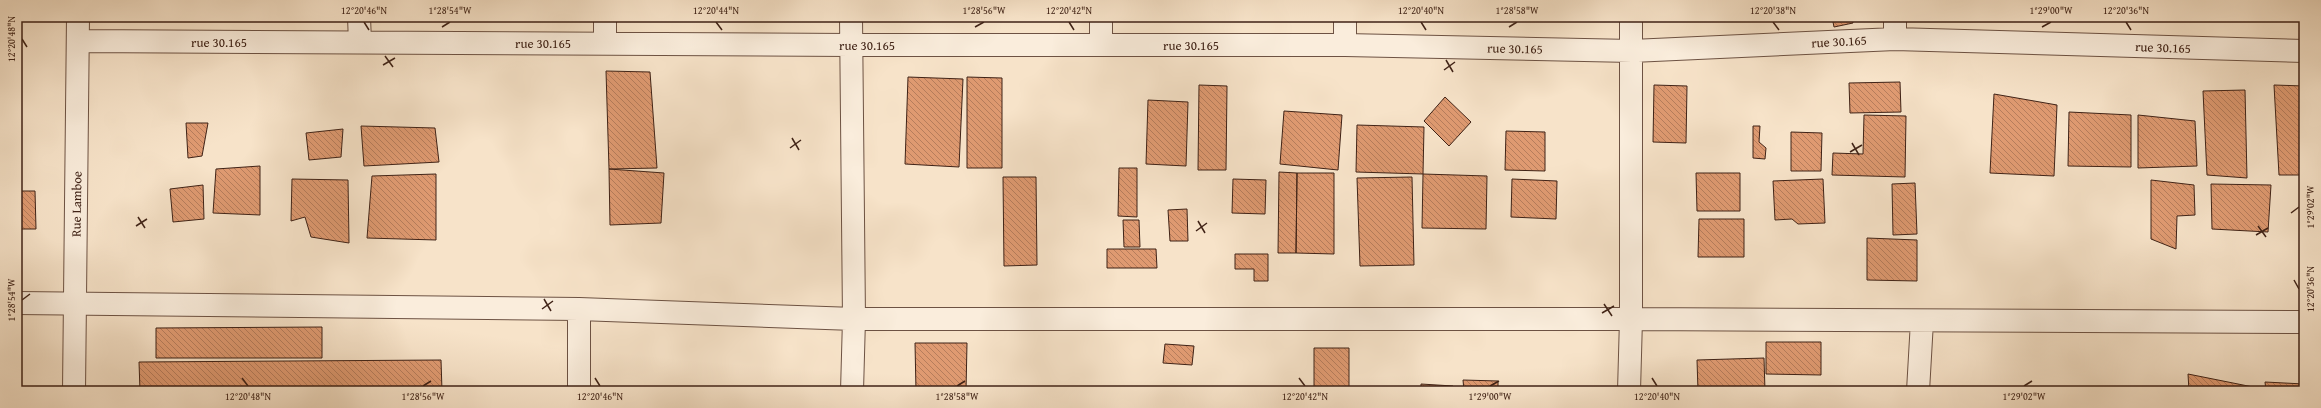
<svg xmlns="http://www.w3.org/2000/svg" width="2321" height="408" font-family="'Gentium Book Plus',serif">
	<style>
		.building { fill: url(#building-back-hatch); stroke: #3f2216 }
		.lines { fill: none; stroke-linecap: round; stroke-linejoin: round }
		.street-casing { stroke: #6d5243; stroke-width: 24 }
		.street { stroke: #faeddc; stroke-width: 22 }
		.ticks { fill: none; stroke: #3f2216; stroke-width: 1.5 }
		.labels { text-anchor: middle; stroke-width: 4; stroke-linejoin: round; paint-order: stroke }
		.street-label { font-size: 13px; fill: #3f2216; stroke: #faeddc }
		.neatline { fill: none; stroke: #3f2216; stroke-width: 1.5 }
		.ticks-label { font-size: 10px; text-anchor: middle; fill: #3f2216 }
	</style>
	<defs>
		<pattern id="building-back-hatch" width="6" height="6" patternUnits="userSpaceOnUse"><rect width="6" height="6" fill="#df9a71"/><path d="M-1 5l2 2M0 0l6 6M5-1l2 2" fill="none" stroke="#b67d5c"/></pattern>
	</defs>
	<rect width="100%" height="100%" fill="#f7e3c9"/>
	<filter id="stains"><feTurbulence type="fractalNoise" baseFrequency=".005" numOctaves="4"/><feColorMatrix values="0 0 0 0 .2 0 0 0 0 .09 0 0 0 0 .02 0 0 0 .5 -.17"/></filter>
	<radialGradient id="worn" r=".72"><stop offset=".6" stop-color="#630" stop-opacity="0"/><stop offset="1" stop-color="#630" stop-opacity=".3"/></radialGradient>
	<path class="building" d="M1832,17H1852L1853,23L1834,27Z
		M606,71L650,72L657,168L609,169Z
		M908,77L963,79L959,167L905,164Z
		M967,77L1002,78V168H967Z
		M1900,82L1901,112L1850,113L1849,83Z
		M1199,85L1227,86L1226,170H1198Z
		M1654,85L1687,86L1686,143L1653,142Z
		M2274,85L2304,86V175H2279Z
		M2245,90L2247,178L2207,175L2203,91Z
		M1994,94L2057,105L2054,176L1990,173Z
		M1445,97L1471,122L1449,146L1424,121Z
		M1148,100L1188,102L1186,166L1146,164Z
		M1284,111L1342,115L1338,170L1280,164Z
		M2069,112L2131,115V167L2068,166Z
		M1864,115L1906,116L1905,177L1832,175L1833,153L1863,154Z
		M2138,115L2195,121L2197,166L2138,168Z
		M186,123H208L202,156L188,158Z
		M1357,125L1424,127L1423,174L1356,172Z
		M361,126L435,128L439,162L364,166Z
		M1753,126H1760L1759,142L1766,148L1765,159L1753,158Z
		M343,129L341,157L309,160L306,133Z
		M1506,131L1545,132V171L1505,170Z
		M1791,132L1822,133L1821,171H1791Z
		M260,166V215L213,213L216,169Z
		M1119,168H1137V217L1118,216Z
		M609,169L664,173L661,223L610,225Z
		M1279,172L1297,173L1296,253H1278Z
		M1297,173H1334V254L1296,253Z
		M1696,173H1740V211H1697Z
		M436,174V240L367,238L372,176Z
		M1423,174L1487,176L1486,229L1422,228Z
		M1003,177H1036L1037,265L1004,266Z
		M1412,177L1414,265L1360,266L1357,178Z
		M292,179L348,180L349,243L311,237L305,217L291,221Z
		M1233,179L1266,180L1265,214L1232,213Z
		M1512,179L1557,181L1556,219L1511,217Z
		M1823,179L1825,223L1798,224L1792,219L1775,220L1773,181Z
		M2151,180L2194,185L2195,215L2177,216L2176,249L2151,239Z
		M1915,183L1917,234L1893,235L1892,184Z
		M2211,184L2271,185L2268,232L2212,229Z
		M203,185L204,219L173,222L170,189Z
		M17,191H35L36,229H17Z
		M1187,209L1188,241H1170L1168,210Z
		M1699,219H1744V257H1698Z
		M1123,220H1139L1140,247H1124Z
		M1867,238L1917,240V281L1867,280Z
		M1107,249H1156L1157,268H1107Z
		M1235,254H1268V281H1254V269H1235Z
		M322,327V358H156V328Z
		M1766,342H1821V375L1766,374Z
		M915,343H967L966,391H916Z
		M1165,344L1194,346L1192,365L1163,363Z
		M1314,348H1349V391H1314Z
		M1764,358L1765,391H1698L1697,360Z
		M441,360L442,391H140L139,362Z
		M2188,374L2263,389V391H2189Z
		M1463,380L1498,381V391H1464Z
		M2265,382L2304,384V391H2266Z
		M1421,384L1453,386V391H1421Z"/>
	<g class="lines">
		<g class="street-casing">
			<path id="street" d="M359,17L360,42
				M605,17V43
				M851,17L854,319L852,391
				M1895,39V17
				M78,41L851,45H1345L1632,51L1895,39L2304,51
				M1101,45V17
				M1345,45V17
				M17,303L579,309L854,319H1631L2304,322
				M74,391L78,17
				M579,391V309
				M1629,391L1631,319V17
				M1918,391L1922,321"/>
		</g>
		<use href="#street" class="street"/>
	</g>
	<path class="ticks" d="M364,22L369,30M716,22L722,30M1069,22L1074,30M1421,22L1426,30M1773,22L1779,30M2126,22L2131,30M442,27L450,22M975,27L984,22M1509,27L1517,22M2042,27L2051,22M22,39L27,47M385,56L393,67M1446,60L1453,72M383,65L395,58M1444,70L1455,62M792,138L799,150M1852,143L1859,155M790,148L801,140M1850,152L1862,145M2291,213L2299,207M138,217L145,228M1198,221L1205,233M136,226L147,219M2258,226L2266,237M1196,231L1207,223M2256,235L2268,228M2294,280L2299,289M544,299L551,311M22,300L30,294M1604,304L1612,316M542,309L553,301M1602,313L1614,306M242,378L248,386M595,378L600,386M1299,378L1305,386M1652,378L1657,386M423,386L431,381M957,386L965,381M1490,386L1499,381M2024,386L2032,381"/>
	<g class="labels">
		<g class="street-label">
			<text transform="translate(1839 41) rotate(-3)" y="5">rue 30.165</text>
			<text x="219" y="47">rue 30.165</text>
			<text x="543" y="48">rue 30.165</text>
			<text x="867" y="50">rue 30.165</text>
			<text x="1191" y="50">rue 30.165</text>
			<text transform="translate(2163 47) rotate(2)" y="5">rue 30.165</text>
			<text transform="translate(1515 48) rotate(1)" y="5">rue 30.165</text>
			<text transform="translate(76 204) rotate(-89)" y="5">Rue Lamboe</text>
		</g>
	</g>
	<rect width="2321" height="408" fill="none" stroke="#f7e3c9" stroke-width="44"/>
	<rect x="22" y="22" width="2277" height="364" class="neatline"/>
	<g class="ticks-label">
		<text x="364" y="14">12°20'46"N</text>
		<text x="450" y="14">1°28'54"W</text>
		<text x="716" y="14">12°20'44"N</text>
		<text x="984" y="14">1°28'56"W</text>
		<text x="1069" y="14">12°20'42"N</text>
		<text x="1421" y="14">12°20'40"N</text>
		<text x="1517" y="14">1°28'58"W</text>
		<text x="1773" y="14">12°20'38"N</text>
		<text x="2051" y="14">1°29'00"W</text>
		<text x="2126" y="14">12°20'36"N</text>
		<text transform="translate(11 39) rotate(-90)" y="4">12°20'48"N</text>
		<text transform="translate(2310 207) rotate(-90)" y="4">1°29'02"W</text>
		<text transform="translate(2310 289) rotate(-90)" y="4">12°20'36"N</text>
		<text transform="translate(11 300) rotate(-90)" y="4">1°28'54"W</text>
		<text x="248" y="400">12°20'48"N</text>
		<text x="423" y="400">1°28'56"W</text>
		<text x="600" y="400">12°20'46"N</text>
		<text x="957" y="400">1°28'58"W</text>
		<text x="1305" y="400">12°20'42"N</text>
		<text x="1490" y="400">1°29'00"W</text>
		<text x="1657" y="400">12°20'40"N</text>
		<text x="2024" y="400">1°29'02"W</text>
	</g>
	<rect width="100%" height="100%" filter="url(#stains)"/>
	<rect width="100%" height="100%" fill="url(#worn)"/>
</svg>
